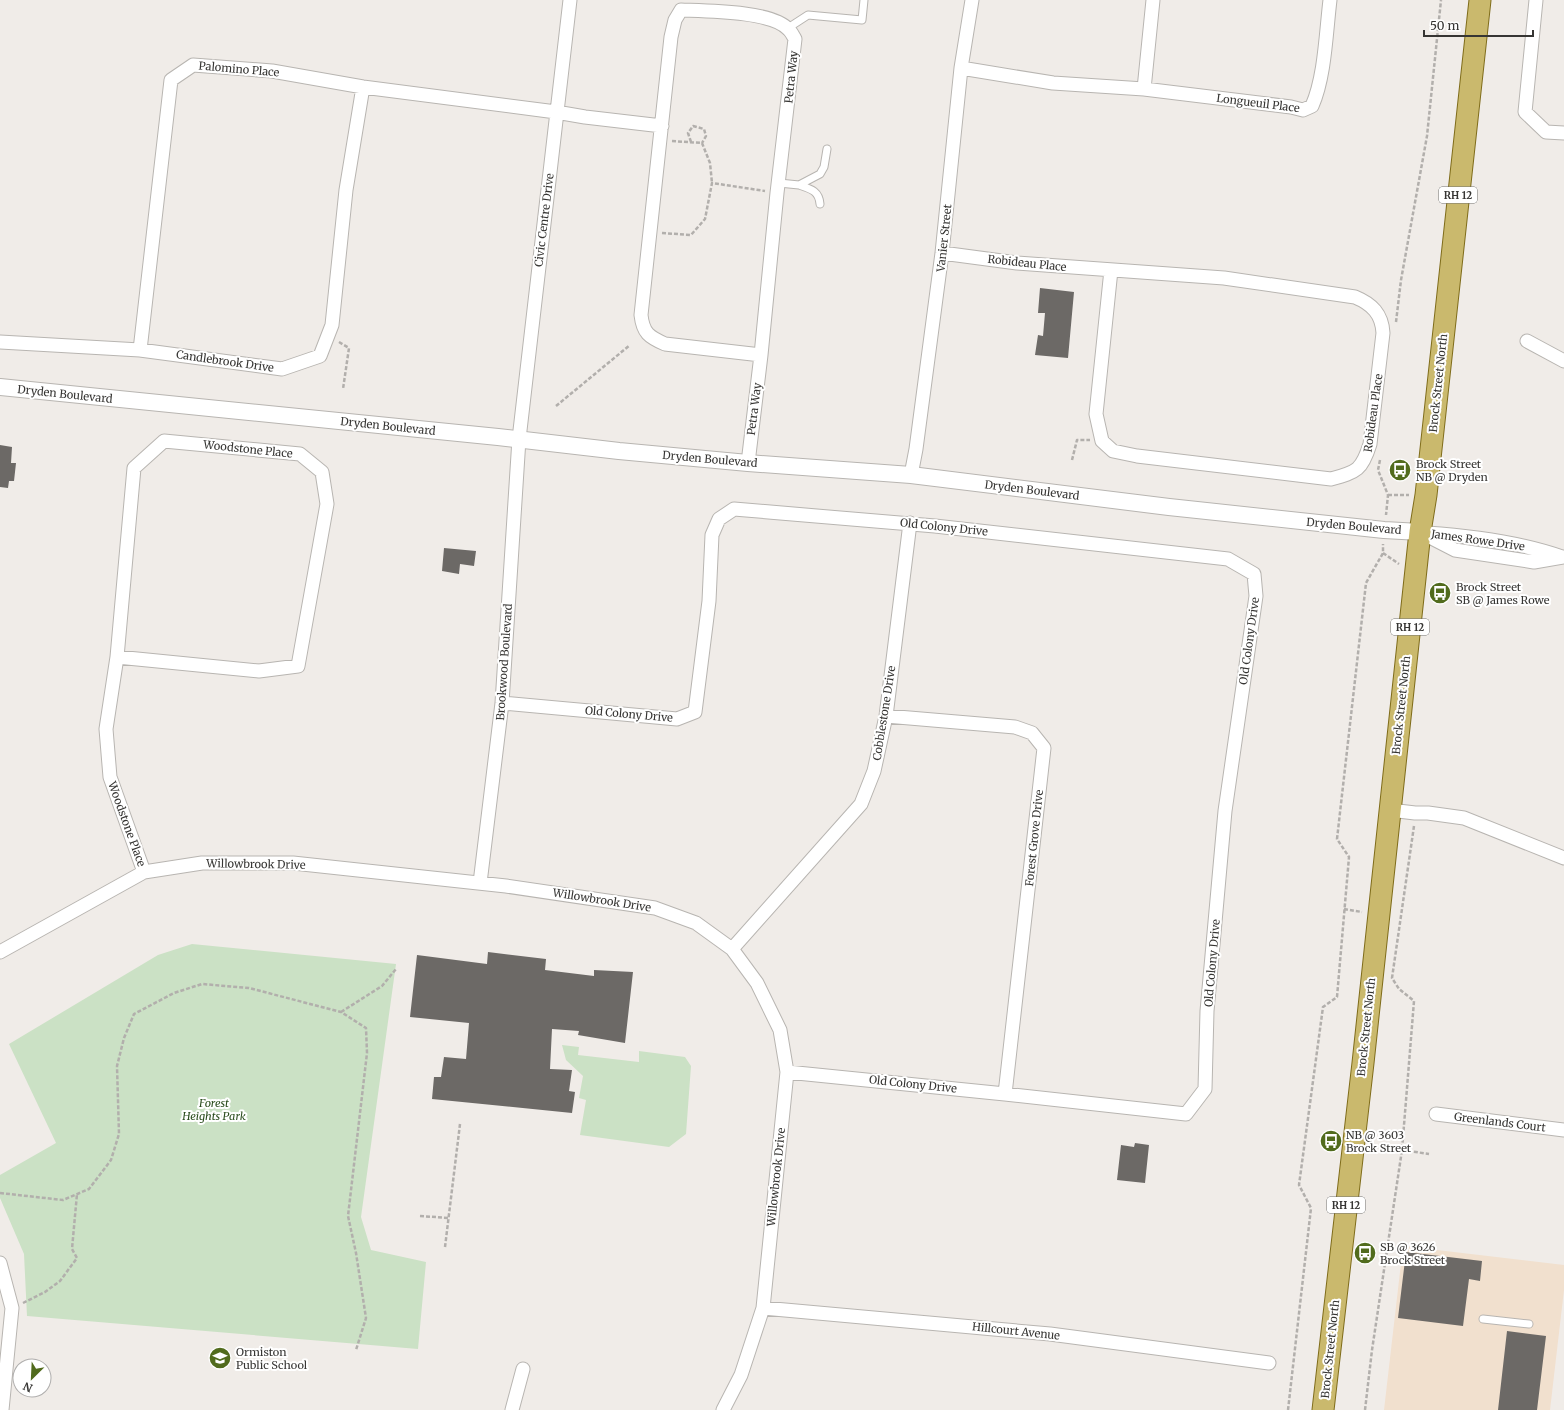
<svg xmlns="http://www.w3.org/2000/svg" width="1564" height="1410" font-family="Merriweather,serif">
	<style>
		.commercial { fill: #f1e0ce }
		.green { fill: #cbe1c5 }
		.building { fill: #6c6966 }
		.lines { fill: none; stroke-linecap: round; stroke-linejoin: round }
		.service-casing { stroke: #b8b5b1; stroke-width: 9 }
		.minor-casing { stroke: #b8b5b1; stroke-width: 15 }
		.tertiary-casing { stroke: #b8b5b1; stroke-width: 18 }
		.primary-casing { stroke: #7f6c1a; stroke-width: 23 }
		.path { stroke: #b2afac; stroke-width: 2.5; stroke-dasharray: 4 2; stroke-linecap: butt }
		.service { stroke: #fff; stroke-width: 7 }
		.minor { stroke: #fff; stroke-width: 13 }
		.tertiary { stroke: #fff; stroke-width: 16 }
		.primary { stroke: #cab96d; stroke-width: 21 }
		.labels { text-anchor: middle; stroke-width: 4; stroke-linejoin: round; paint-order: stroke }
		.shield { fill: #fff; stroke: #727270; stroke-width: 1 }
		.shield-label { font-size: 10px; font-weight: bold; fill: #363533 }
		.street-label { font-size: 11px; fill: #363533; stroke: #fff }
		.poi-label { font-size: 11px; fill: #363533; stroke: #fff; text-anchor: start }
		.park-label { font-size: 11px; font-style: italic; fill: #2a4c1d; stroke: #fff }
	</style>
	<rect width="100%" height="100%" fill="#f0ece8"/>
	<path class="commercial" d="M1403,1246L1564,1265V1290L1550,1410H1384Z"/>
	<path class="green" d="M192,944L396,964L361,1217L371,1250L426,1262L418,1349L27,1316L24,1254L0,1198V1175L56,1143L9,1044L158,955Z
		M562,1045L579,1047L578,1055L639,1062V1051L685,1057L691,1066L686,1134L669,1147L580,1135L586,1100L579,1098L583,1076L566,1060Z"/>
	<path class="building" d="M1040,288L1074,292L1068,358L1035,355L1038,335L1043,336L1045,313H1038Z
		M0,445L12,447L11,463H16L14,481H9L8,488L0,487Z
		M444,548L476,551L474,566L460,564L459,574L442,571Z
		M488,952L546,959L545,970L594,976V970L633,972L625,1043L578,1035L579,1031L552,1029L550,1069L572,1070L569,1091L575,1092L572,1113L432,1099L434,1077H441L444,1057L466,1059L469,1023L410,1017L417,955L487,964Z
		M1135,1143L1149,1145L1145,1183L1117,1180L1121,1145L1134,1147Z
		M1406,1252L1482,1261L1480,1281L1469,1279L1463,1326L1398,1318Z
		M1507,1331L1546,1336L1537,1410H1498Z"/>
	<g class="lines">
		<g class="service-casing">
			<path id="service" d="M788,28L808,15L862,20L864,0
				M779,183L799,185L820,174L824,167L827,149
				M799,185C811,189 819,191 820,204
				M1483,1319L1529,1324"/>
		</g>
		<g class="minor-casing">
			<path id="minor" d="M1536,0L1525,112L1546,132L1564,133
				M961,68L1053,83L1144,89L1291,107L1303,110L1312,106C1325,77 1326,32 1330,0
				M1144,89L1153,0
				M942,253L1017,263L1224,278L1355,297C1372,304 1382,314 1383,333L1370,444C1362,470 1357,472 1331,479L1137,456L1113,451L1102,441L1096,414L1111,270
				M1527,341L1564,361
				M0,342L140,350L282,369L320,356L332,325L346,190L363,87
				M140,350L171,80L193,65L272,71L363,87L556,112L585,117L662,126
				M748,463L761,355L777,193L795,39C793,36 791,31 788,29C772,11 706,11 681,10L675,20L671,37L641,315C643,333 649,337 665,344L761,355
				M911,475L916,449L942,253L961,68L972,0
				M1420,532L1455,550L1534,562L1564,557
				M1427,533C1472,536 1519,542 1562,557
				M117,657L259,671L298,666L327,504L322,472L300,454L164,441L134,468L117,657L106,729L110,777L144,872
				M502,703L677,719L695,712L709,601L712,535L719,519L734,509L935,526L1228,559L1254,574L1256,596L1225,811L1207,1011L1205,1089L1186,1114L1005,1094L787,1072
				M886,716L1015,727L1032,733L1044,748L1005,1094
				M1390,810L1415,813H1428L1464,818L1564,858
				M480,883L502,703L519,439L570,0
				M732,949L861,804L874,771L886,716L910,523
				M0,952L144,872L202,863H293L506,886L655,908L696,923L732,949L757,983L780,1030L787,1072L763,1308L741,1375L723,1410
				M1436,1114L1564,1130
				M0,1263L12,1308L2,1410
				M763,1308L1050,1334L1269,1363
				M512,1410L523,1369"/>
		</g>
		<g class="tertiary-casing">
			<path id="tertiary" d="M0,387L498,437L619,451L748,463L911,475L1169,507L1384,530L1420,532"/>
		</g>
		<g class="primary-casing">
			<path id="primary" d="M1323,1410L1363,1063L1420,532L1426,495L1480,0"/>
		</g>
		<path class="path" d="M672,141L702,143L710,163L712,183
			M691,142L688,133L693,126L704,129L706,136L702,143
			M662,233L691,235L705,219L712,183L765,191
			M1396,322L1401,280L1427,136L1441,0
			M339,342L349,348L343,389
			M556,406L630,345
			M1072,460L1077,440H1090
			M1380,460L1378,470L1388,495L1386,515
			M1388,495H1409
			M1383,553L1399,564
			M1344,909L1362,912
			M341,1012L382,986L396,969
			M1402,1150L1429,1154
			M0,1193L63,1200L89,1189L111,1160L119,1134L117,1066L124,1038L134,1014L174,993L202,984L249,988L341,1012L366,1028L367,1053L348,1216L356,1253L366,1318L356,1350
			M420,1216L449,1218
			M445,1247L460,1124
			M23,1303L45,1292L60,1281L77,1258L72,1249L77,1194
			M1288,1410L1311,1208L1299,1185L1323,1007L1337,997L1349,857L1337,839L1366,583L1383,553V544
			M1365,1410L1372,1350L1402,1150L1414,1001L1399,989L1392,978L1414,826"/>
		<use href="#service" class="service"/>
		<use href="#minor" class="minor"/>
		<use href="#tertiary" class="tertiary"/>
		<use href="#primary" class="primary"/>
	</g>
	<defs>
		<g id="bus-disc" transform="scale(1.15)"><circle r="9.5" fill="#516b1d" stroke="#fff"/><path d="M-5-6H5V4H4V6H2V4H-2V6H-4V4H-5ZM-3.5-4V0h7V-4ZM-3.5 1.2v1.5H-2V1.2ZM2 1.2v1.5H3.5V1.2Z" fill="#fff"/></g>
		<g id="school-disc" transform="scale(1.15)"><circle r="9.5" fill="#516b1d" stroke="#fff"/><path d="M0-5L7-2L0 1L-7-2ZM-4 1L0 2.5L4 1V4Q0 6-4 4Z" fill="#fff"/></g>
	</defs>
	<g fill-rule="evenodd">
		<use href="#bus-disc" x="1400" y="470"/>
		<use href="#bus-disc" x="1440" y="593"/>
		<use href="#bus-disc" x="1331" y="1141"/>
		<use href="#bus-disc" x="1365" y="1253"/>
		<use href="#school-disc" x="220" y="1358"/>
	</g>
	<g class="labels">
		<g class="shield">
			<rect x="1439" y="187" width="38" height="16" rx="3"/>
			<rect x="1391" y="619" width="38" height="16" rx="3"/>
			<rect x="1327" y="1197" width="38" height="16" rx="3"/>
		</g>
		<g class="shield-label">
			<text x="1458" y="199">RH 12</text>
			<text x="1410" y="631">RH 12</text>
			<text x="1346" y="1209">RH 12</text>
		</g>
		<g class="street-label">
			<text transform="translate(239 69) rotate(5)" y="4">Palomino Place</text>
			<text transform="translate(791 77) rotate(-84)" y="4">Petra Way</text>
			<text transform="translate(1258 103) rotate(7)" y="4">Longueuil Place</text>
			<text transform="translate(544 220) rotate(-83)" y="4">Civic Centre Drive</text>
			<text transform="translate(944 238) rotate(-84)" y="4">Vanier Street</text>
			<text transform="translate(1027 263) rotate(6)" y="4">Robideau Place</text>
			<text transform="translate(225 361) rotate(8)" y="4">Candlebrook Drive</text>
			<text transform="translate(1438 383) rotate(-84)" y="4">Brock Street North</text>
			<text transform="translate(65 394) rotate(6)" y="4">Dryden Boulevard</text>
			<text transform="translate(754 409) rotate(-83)" y="4">Petra Way</text>
			<text transform="translate(1373 413) rotate(-82)" y="4">Robideau Place</text>
			<text transform="translate(388 426) rotate(6)" y="4">Dryden Boulevard</text>
			<text transform="translate(248 449) rotate(6)" y="4">Woodstone Place</text>
			<text transform="translate(710 459) rotate(5)" y="4">Dryden Boulevard</text>
			<text transform="translate(1032 490) rotate(7)" y="4">Dryden Boulevard</text>
			<text transform="translate(1354 526) rotate(5)" y="4">Dryden Boulevard</text>
			<text transform="translate(944 527) rotate(6)" y="4">Old Colony Drive</text>
			<text transform="translate(1478 540) rotate(8)" y="4">James Rowe Drive</text>
			<text transform="translate(1249 641) rotate(-82)" y="4">Old Colony Drive</text>
			<text transform="translate(504 662) rotate(-86)" y="4">Brookwood Boulevard</text>
			<text transform="translate(1401 705) rotate(-84)" y="4">Brock Street North</text>
			<text transform="translate(884 713) rotate(-81)" y="4">Cobblestone Drive</text>
			<text transform="translate(629 714) rotate(5)" y="4">Old Colony Drive</text>
			<text transform="translate(127 824) rotate(70)" y="4">Woodstone Place</text>
			<text transform="translate(1034 838) rotate(-84)" y="4">Forest Grove Drive</text>
			<text transform="translate(256 864) rotate(1)" y="4">Willowbrook Drive</text>
			<text transform="translate(602 900) rotate(9)" y="4">Willowbrook Drive</text>
			<text transform="translate(1212 963) rotate(-85)" y="4">Old Colony Drive</text>
			<text transform="translate(1366 1027) rotate(-84)" y="4">Brock Street North</text>
			<text transform="translate(913 1084) rotate(6)" y="4">Old Colony Drive</text>
			<text transform="translate(1500 1122) rotate(7)" y="4">Greenlands Court</text>
			<text transform="translate(776 1177) rotate(-84)" y="4">Willowbrook Drive</text>
			<text transform="translate(1016 1331) rotate(6)" y="4">Hillcourt Avenue</text>
			<text transform="translate(1330 1349) rotate(-84)" y="4">Brock Street North</text>
		</g>
		<g class="poi-label">
			<text x="1416" y="468">Brock Street<tspan x="1416" dy="13">NB @ Dryden</tspan></text>
			<text x="1456" y="591">Brock Street<tspan x="1456" dy="13">SB @ James Rowe</tspan></text>
			<text x="1346" y="1139">NB @ 3603<tspan x="1346" dy="13">Brock Street</tspan></text>
			<text x="1380" y="1251">SB @ 3626<tspan x="1380" dy="13">Brock Street</tspan></text>
			<text x="236" y="1356">Ormiston<tspan x="236" dy="13">Public School</tspan></text>
		</g>
		<g class="park-label">
			<text x="214" y="1107">Forest<tspan x="214" dy="13">Heights Park</tspan></text>
		</g>
	</g>
	<g transform="translate(32 1378) rotate(204)"><circle r="19" fill="#ffffff" stroke="#afaead"/>
	<path d="M0-3L7 15L0 10L-7 15Z" fill="#516b1d"/>
	<text y="-6" font-size="11" font-weight="bold" text-anchor="middle" fill="#363533">N</text>
	</g>
	<path d="M1424 30v6h109v-6" fill="none" stroke="#363533" stroke-width="2"/>
	<text x="1430" y="30" font-size="12" fill="#363533" stroke="#ffffff" stroke-width="3" paint-order="stroke">50 m</text>
</svg>
